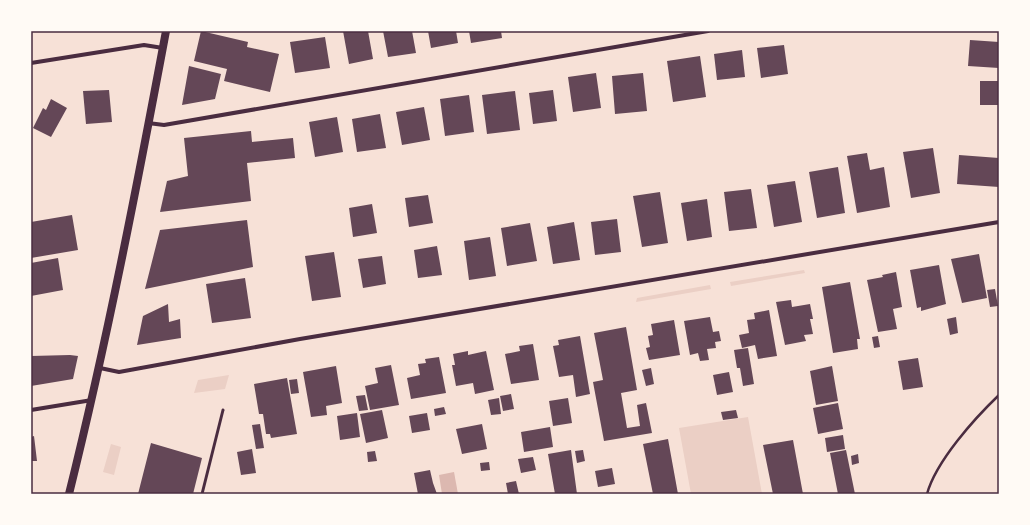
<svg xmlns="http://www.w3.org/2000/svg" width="1030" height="525" font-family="Poppins,sans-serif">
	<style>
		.green { fill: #ebcfc5 }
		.water { fill: #dcb8b0 }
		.building { fill: #644757 }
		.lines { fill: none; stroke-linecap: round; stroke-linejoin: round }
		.path { stroke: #4a2c40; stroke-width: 2.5 }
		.service { stroke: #4a2c40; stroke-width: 3 }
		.minor { stroke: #4a2c40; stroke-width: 4 }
		.secondary { stroke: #4a2c40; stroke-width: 8 }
		.neatline { fill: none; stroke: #4a2c40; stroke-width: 1.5 }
	</style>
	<rect width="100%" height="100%" fill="#f7e1d7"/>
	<path class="green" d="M804,270L805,273L731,286L730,282Z
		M710,285L711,289L636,302L637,298Z
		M229,375L225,389L194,393L198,380Z
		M748,417L762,494H691L679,428Z
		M111,444L121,447L114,475L103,472Z"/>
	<path class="water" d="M454,472L458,494H442L439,475Z"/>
	<path class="building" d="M201,31L248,42L247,47L279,54L270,92L224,81L227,69L194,61Z
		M343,31H368L373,59L349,64Z
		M383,31H412L416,53L388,57Z
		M428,31H456L458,43L431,48Z
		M469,31H501L502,38L471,43Z
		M325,37L330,68L295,73L290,42Z
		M970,40L999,42V68L968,66Z
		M784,45L788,74L761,78L757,48Z
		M742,50L745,77L717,80L714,54Z
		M700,56L706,97L673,102L667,61Z
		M189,66L221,74L215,99L182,105Z
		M596,73L601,108L573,112L568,77Z
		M643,73L647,111L615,114L612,76Z
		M980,81H999V105H980Z
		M109,90L112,122L86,124L83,91Z
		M553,90L557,121L533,124L529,93Z
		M515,91L520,130L487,134L482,95Z
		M469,95L474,132L445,136L440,99Z
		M51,99L67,108L51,137L33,128L43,108L46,110Z
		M424,107L430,140L402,145L396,112Z
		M380,114L386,148L357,152L352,119Z
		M337,117L343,152L315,157L309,122Z
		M251,131L252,142L293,138L295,158L247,163L251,201L160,212L167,181L188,176L184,138Z
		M933,148L940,193L911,198L903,152Z
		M867,153L870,170L884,167L890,207L857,213L847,156Z
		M959,155L999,158V187L957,184Z
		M838,167L845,213L817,218L809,172Z
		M795,181L802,222L774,227L767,185Z
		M751,189L757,228L729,231L724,192Z
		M660,192L668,243L642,247L633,196Z
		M428,195L433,223L409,227L405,198Z
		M707,199L712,237L687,241L681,203Z
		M372,204L377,233L353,237L349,208Z
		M72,215L78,250L31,258V222Z
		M617,219L621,252L595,255L591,222Z
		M247,220L253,267L145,289L160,230Z
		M574,222L580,260L553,264L547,227Z
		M530,223L537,261L507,266L501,228Z
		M490,237L496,276L469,280L464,241Z
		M437,246L442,275L418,278L414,250Z
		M334,252L341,297L312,301L305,256Z
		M979,254L987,298L962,303L951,259Z
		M382,256L386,284L363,288L358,259Z
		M58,258L63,290L31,296V263Z
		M939,265L946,304L921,311V307L917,308L910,270Z
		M896,272L902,307L893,309L897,329L878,332L867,280L883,277L882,275Z
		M245,278L251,318L212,323L206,284Z
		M850,282L860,339H857L858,349L833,353L822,287Z
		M995,289L998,306L990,307L987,290Z
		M791,300L792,307L810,304L813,319H810L813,334L804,335L806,341L785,345L776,302Z
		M168,304L169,322L180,319L181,338L137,345L143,316Z
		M769,310L777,356L758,359L755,345L742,348L739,335L749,333L747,320L755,319L754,313Z
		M710,317L713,332L719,331L721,341L715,342L716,348L707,349L709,360L700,361L698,353L690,355L684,321Z
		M956,317L958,333L950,335L947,319Z
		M674,320L680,355L649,360L646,348L650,347L648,336L653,335L651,324Z
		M626,327L637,390L621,393L627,428L640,426L637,405L646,403L652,433L604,441L593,382L603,380L594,333Z
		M580,336L590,394L576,397L573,375L559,377L553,346L559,345L558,340Z
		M878,336L880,347L874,348L872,337Z
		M533,344L539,380L511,384L505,354L520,351L519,346Z
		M748,348L754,384L743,386L740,368H737L734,350Z
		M468,351V355L486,351L494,390L475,394L473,383L456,386L452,365H455L453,354Z
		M70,355L78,356L73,379L31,386V356Z
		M439,357L446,393L411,399L407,378L420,375L418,364L426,363L425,359Z
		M918,358L923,387L903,390L898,361Z
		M391,365L399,405L370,410L365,386L378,383L375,368Z
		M336,366L342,403L326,406L327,415L311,417L303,372Z
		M832,366L838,401L816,405L810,371Z
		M651,368L654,384L646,386L642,370Z
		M729,372L733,392L717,395L713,375Z
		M287,378L297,434L271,438L270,434H266L263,414H259L254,384Z
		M297,379L299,393L291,394L289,380Z
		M511,394L514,409L503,411L500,396Z
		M365,395L368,410L359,411L356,396Z
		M499,398L501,414L491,415L488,400Z
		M568,398L572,423L553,426L549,401Z
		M838,403L843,429L818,434L813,408Z
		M444,407L446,414L435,416L434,409Z
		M382,410L388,438L366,443L360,414Z
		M736,410L738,418L723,420L721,412Z
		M357,413L360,437L340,440L337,416Z
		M427,413L430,430L412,433L409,416Z
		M260,424L264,448L256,449L252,425Z
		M482,424L487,449L462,454L456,429Z
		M550,427L553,447L524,452L521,432Z
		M843,435L845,449L827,452L825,438Z
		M34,436L37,461H31V437Z
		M668,439L678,494H653L643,444Z
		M793,440L803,494H773L763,445Z
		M151,443L202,458L193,494H138Z
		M252,449L256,473L241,475L237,452Z
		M571,450L577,494H555L548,454Z
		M583,450L585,461L577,463L575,451Z
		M846,450L855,494H838L830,453Z
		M375,451L377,461L368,462L367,452Z
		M858,454L859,463L852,465L851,456Z
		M533,457L536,470L521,473L518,459Z
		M489,462L490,470L481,471L480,463Z
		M612,468L615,484L598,487L595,471Z
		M430,470L433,483L437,494H418L414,473Z
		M516,481L519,494H508L506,483Z"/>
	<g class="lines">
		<path class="path" d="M927,494C936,461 975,418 999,395"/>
		<path class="service" d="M202,494L223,410"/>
		<path class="minor" d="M31,63L144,45L163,48
			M148,123L164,125L708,31
			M100,368L119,372L300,339L999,222
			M31,410L92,400"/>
		<path class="secondary" d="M69,494C107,341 137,186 166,31"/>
	</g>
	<rect width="1030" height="525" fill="none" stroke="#fffaf5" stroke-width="64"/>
	<rect x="32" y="32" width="966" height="461" class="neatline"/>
</svg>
